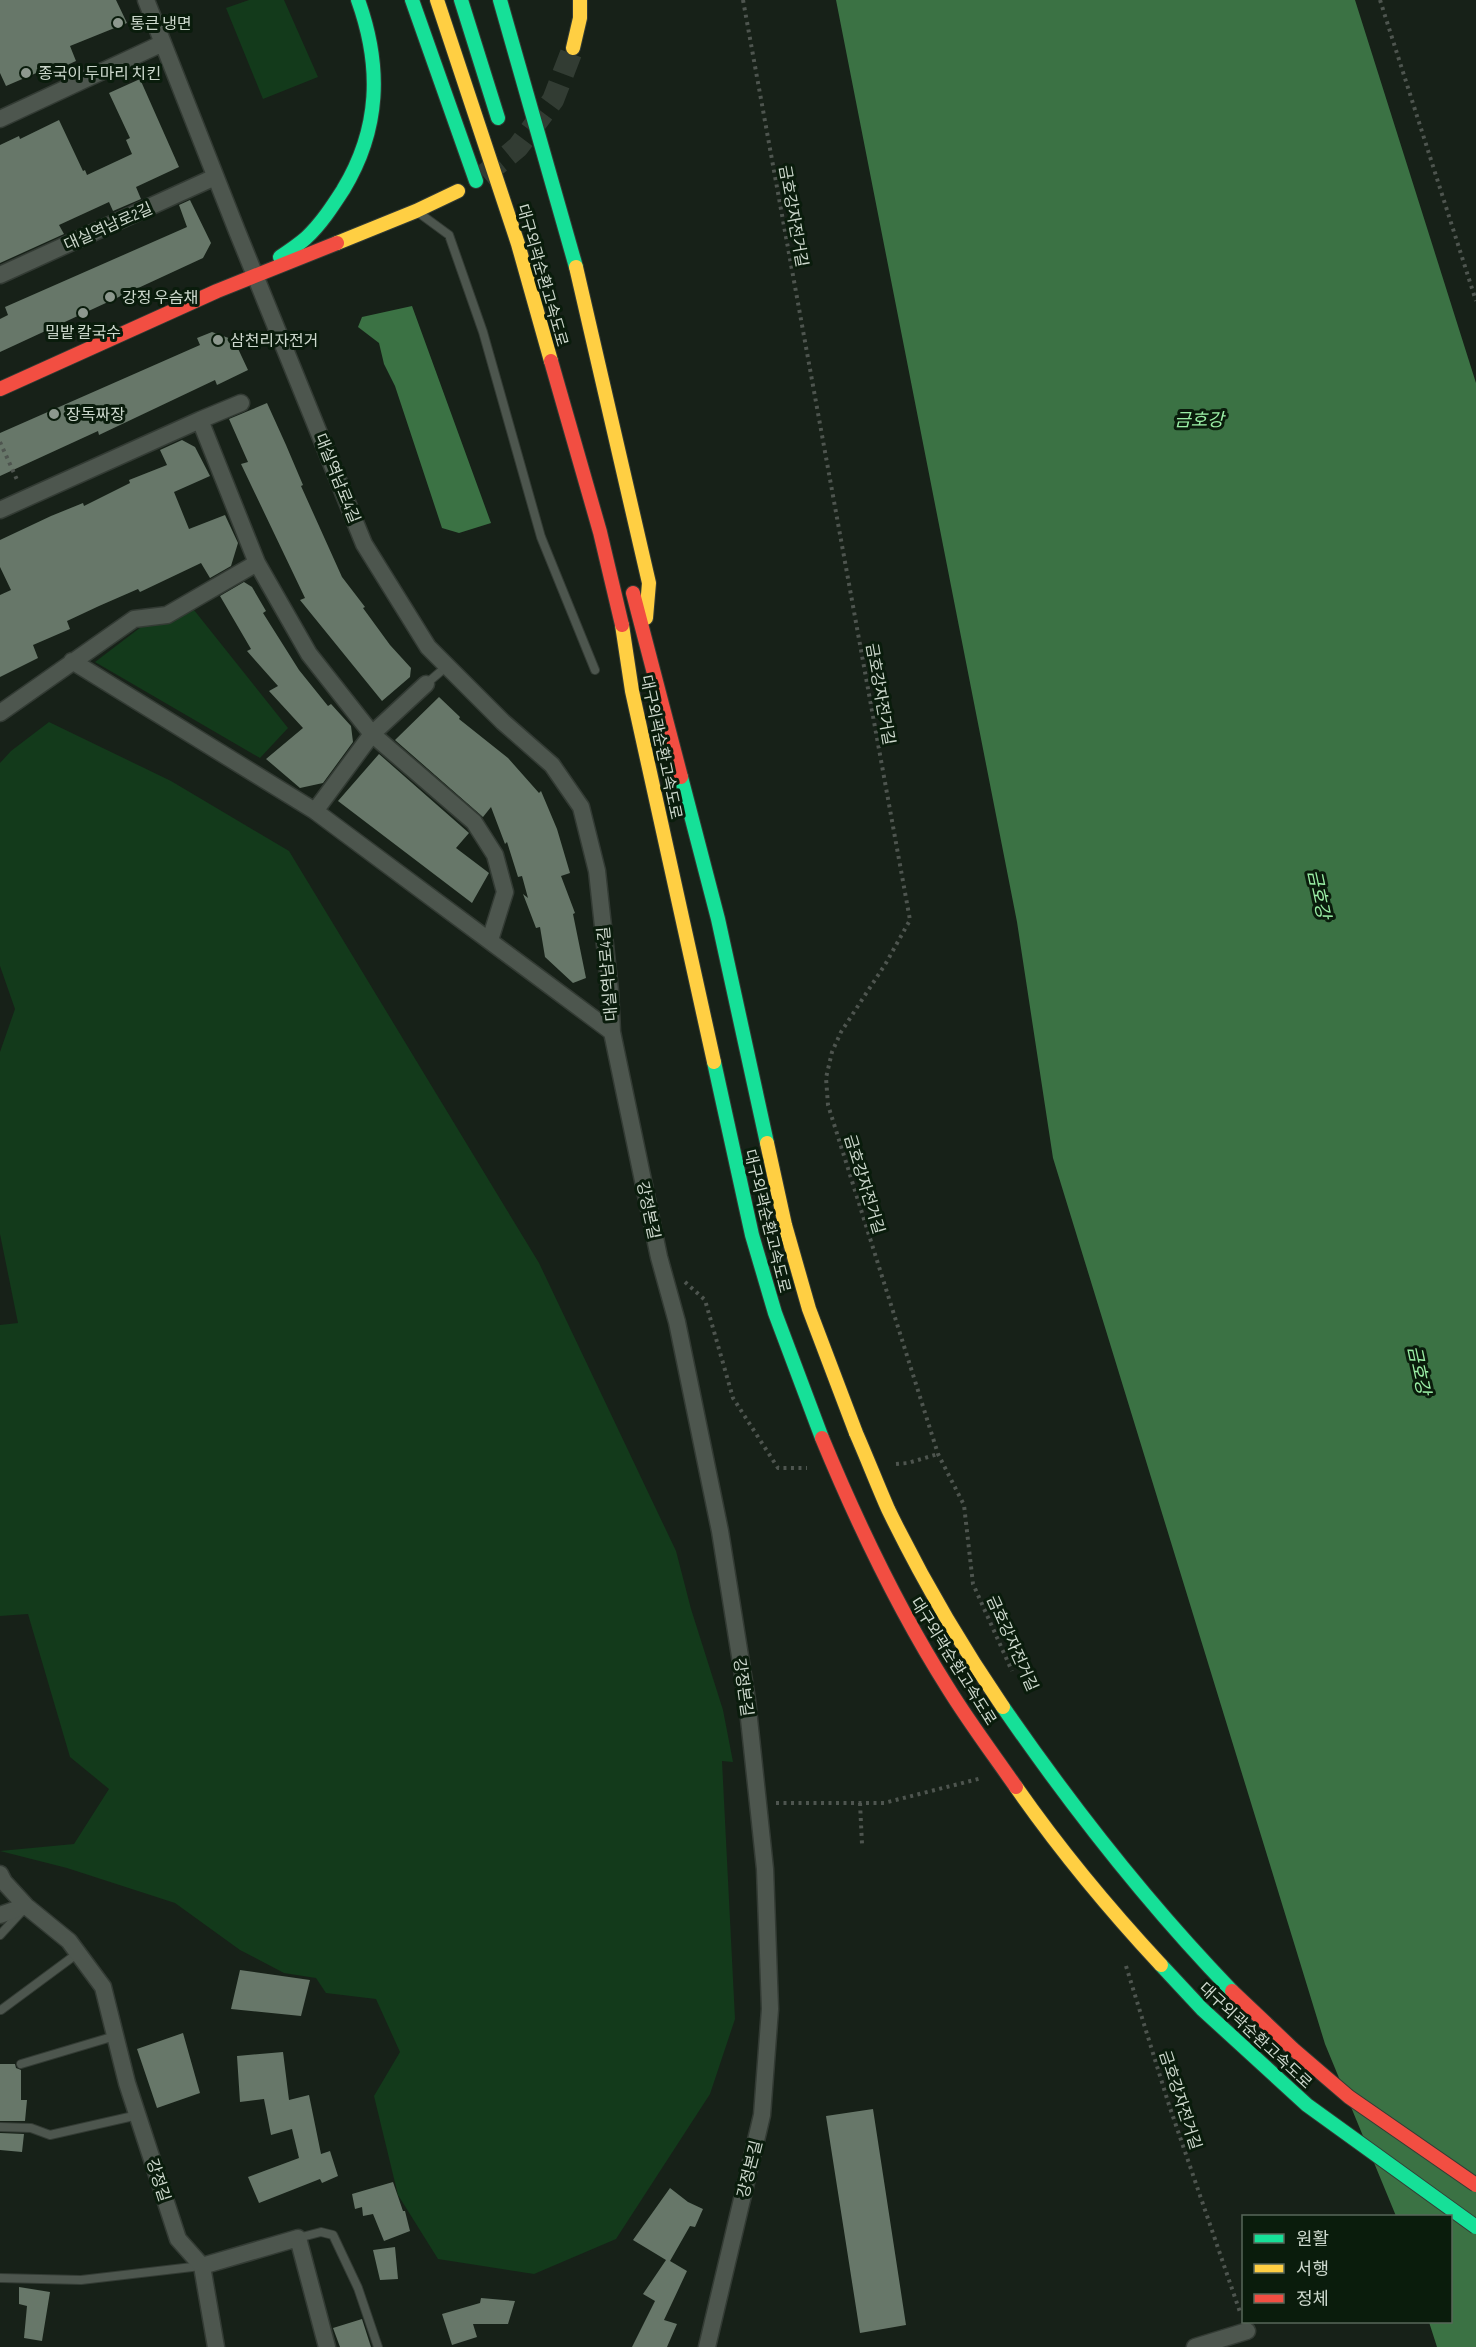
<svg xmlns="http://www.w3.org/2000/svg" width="1476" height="2347" font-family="'Sofia Sans Condensed','Noto Sans KR',sans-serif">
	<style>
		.green { fill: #133a1b }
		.water { fill: #3b7244 }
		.building { fill: #677769 }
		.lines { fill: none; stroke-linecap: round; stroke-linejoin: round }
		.secondary-tunnel { stroke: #323c33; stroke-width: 22; stroke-dasharray: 22 11; stroke-linecap: butt }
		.lane-casing { stroke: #333b34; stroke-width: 10 }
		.street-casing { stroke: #333b34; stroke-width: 19 }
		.fast-casing { stroke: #333b34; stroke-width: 16 }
		.slow-casing { stroke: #333b34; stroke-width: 16 }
		.jam-casing { stroke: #333b34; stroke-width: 16 }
		.path { stroke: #4e554f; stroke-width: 4; stroke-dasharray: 3 4.5; stroke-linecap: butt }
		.lane { stroke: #4d564e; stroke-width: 8 }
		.street { stroke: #4d564e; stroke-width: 16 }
		.fast { stroke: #16e098; stroke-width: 14 }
		.slow { stroke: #ffcf43; stroke-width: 14 }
		.jam { stroke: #f24e42; stroke-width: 14 }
		.fast-bridge-casing { stroke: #333b34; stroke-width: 16; stroke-linecap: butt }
		.slow-bridge-casing { stroke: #333b34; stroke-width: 16; stroke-linecap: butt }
		.jam-bridge-casing { stroke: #333b34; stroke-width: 16; stroke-linecap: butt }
		.fast-bridge { stroke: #16e098; stroke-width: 14 }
		.slow-bridge { stroke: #ffcf43; stroke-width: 14 }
		.jam-bridge { stroke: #f24e42; stroke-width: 14 }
		.poi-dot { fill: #8d988e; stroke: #0a1c0c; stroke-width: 2 }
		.labels { text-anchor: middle; stroke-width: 6; stroke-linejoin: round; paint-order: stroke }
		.poi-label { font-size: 16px; fill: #cdd8cd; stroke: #0a1c0c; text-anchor: start }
		.street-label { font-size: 16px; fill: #cdd8cd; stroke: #0a1c0c }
		.water-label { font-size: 18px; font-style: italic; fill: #9befa6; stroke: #0a1c0c }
	</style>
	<rect width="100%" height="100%" fill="#172118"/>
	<path class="green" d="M249,0H284L318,77L263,99L226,8Z
		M190,605L288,728L260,758L95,662L141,627Z
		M49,722L171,781L289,851L539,1263L676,1551L691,1609L723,1710L733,1762L722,1761L735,2019L710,2094L616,2239L534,2274L438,2259L398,2195L374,2096L400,2052L376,1999L326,1993L316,1978L284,1973L240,1950L175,1903L67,1868L0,1851L74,1844L109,1789L70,1757L28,1614L0,1616V1325L18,1323L0,1234V1052L15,1009L0,966V763L11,751Z"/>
	<path class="water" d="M836,0H1355L1476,383V2347H1437L1429,2322H1450V2216H1396L1325,2044L1053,1158L1017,922Z
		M412,306L491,523L459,533L442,528L395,386L384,364L379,343L358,327L362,317Z"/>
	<path class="building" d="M0,0H116L127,23L70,46L76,61L43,76L41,71L6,86L0,73Z
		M140,79L179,167L136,187L141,199L113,211L109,202L59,225L64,234L0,263V145L19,136L20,139L59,120L83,171L85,170L87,175L132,154L126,140L130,138L109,93Z
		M190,200L211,243L203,258L0,352V319L8,315L5,307L187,227L179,205Z
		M212,332L234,340L248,370L217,385L215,380L99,435L98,431L0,476V433L200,345L197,338Z
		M267,403L286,445L303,485L301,486L342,577L365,607L363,608L390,645L411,668L410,677L382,701L300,600L305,598L241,464L248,462L229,419Z
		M182,440L195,447L210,476L174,492L189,529L225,515L238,543L231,566L210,578L201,563L140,592L138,589L99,606L67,621L70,629L33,645L38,658L0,677V595L11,590L0,567V540L51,516L83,503L84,506L130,483L129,480L167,465L160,450Z
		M244,582L252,587L266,611L263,613L299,670L328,706L331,704L351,726L353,742L323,783L300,788L266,759L303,728L269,691L278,686L247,651L251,649L220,596Z
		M439,697L460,717L459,719L508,758L539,793L541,791L557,829L570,873L561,876L575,913L573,914L586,978L573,983L545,957L540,927L536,928L523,894L528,898L522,876L518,877L507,842L505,844L491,807L483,817L395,740Z
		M379,754L469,833L456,848L489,873L472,903L338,801Z
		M240,1970L310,1980L301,2016L231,2009Z
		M183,2033L200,2093L157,2108L137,2049Z
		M283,2052L289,2100L309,2095L321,2154L330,2151L338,2176L322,2183L320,2179L259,2203L248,2177L299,2158L292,2129L271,2135L264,2099L240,2102L237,2056Z
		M0,2064H15L16,2068L21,2070V2100H27L25,2121H0Z
		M873,2109L906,2325L860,2333L826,2116Z
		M0,2133L24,2134L22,2152L0,2150Z
		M393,2182L403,2211H405L410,2231L384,2241L373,2214L363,2216L362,2207L355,2209L352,2194Z
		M670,2188L688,2202L703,2209L695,2227L690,2226L670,2261L687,2271L664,2320L677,2324L667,2347H632L655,2301L643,2294L666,2260L633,2240Z
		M395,2247L398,2279L380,2280L373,2250Z
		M19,2287L50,2292L42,2341L24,2338L27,2306L19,2304Z
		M481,2298L515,2301L508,2324H473L477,2337L452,2345L442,2314L480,2303Z
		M362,2319L371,2347H340L333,2328Z"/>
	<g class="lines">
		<path class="secondary-tunnel" d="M483,176L518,147L553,100L573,48"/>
		<g class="lane-casing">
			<path id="lane" d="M419,213L449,235L483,332L541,537L595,670
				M426,684L447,666
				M0,1935L22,1911
				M1,2010L78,1953
				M21,2064L115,2036
				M0,2127L31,2128L50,2135L138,2115
				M298,2238L321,2232L333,2235L358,2288L378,2347
				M0,2278L81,2280L201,2266"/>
		</g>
		<g class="street-casing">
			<path id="street" d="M146,0L237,231L364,544L428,647L503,722L552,765L581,807L597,871L610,991L612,1032L659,1257L677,1322L720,1531L747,1700L765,1869L770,2009L762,2115L707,2347
				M0,119L163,43
				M0,275L215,177
				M200,420L241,403
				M0,510L200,420L257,563
				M72,661L315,811L612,1032
				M0,713L134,619L167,615L257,563L309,654L372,734L474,822L495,855L505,892L490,940
				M315,811L372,734L426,684
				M0,1874L4,1882L26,1906L69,1941L103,1987L127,2083L178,2239L202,2266
				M0,1915L26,1906
				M202,2266L298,2238L327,2347
				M202,2266L216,2347
				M1195,2347L1247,2331"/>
		</g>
		<g class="fast-casing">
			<path id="fast" d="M412,0L476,181
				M461,0L498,118
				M500,0L576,267
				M280,257C289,251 298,245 306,238C321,224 332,207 343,190C380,129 382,67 358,0
				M681,777L718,919L767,1143
				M714,1062L752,1235L775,1313L822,1438"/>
		</g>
		<g class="slow-casing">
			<path id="slow" d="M437,0L518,244L551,361
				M573,48L580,18V0
				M337,243L416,211L458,191
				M576,267L649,583L646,618
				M622,625L632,691L714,1062
				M767,1143L785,1225L809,1309L856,1433"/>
		</g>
		<g class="jam-casing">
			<path id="jam" d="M551,361L600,532L622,625
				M0,389L217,291L337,243
				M633,593L681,777"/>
		</g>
		<path class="path" d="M743,0L910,920L886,963L841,1032L832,1052L826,1078L828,1105L938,1454L964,1505L973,1584L1012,1671
			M1380,0L1476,301
			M0,442L18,482
			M685,1282L705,1300L733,1398L778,1468H807
			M896,1464L908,1463L938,1454
			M776,1803H884L982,1778
			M860,1803L862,1844
			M1126,1966L1169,2105L1241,2315"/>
		<use href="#lane" class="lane"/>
		<use href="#street" class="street"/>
		<use href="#fast" class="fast"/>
		<use href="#slow" class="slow"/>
		<use href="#jam" class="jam"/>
		<g class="fast-bridge-casing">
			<path id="fast-bridge" d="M1003,1707C1072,1807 1147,1903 1232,1991
				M1161,1965L1202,2009L1307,2105L1476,2227"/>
		</g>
		<g class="slow-bridge-casing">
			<path id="slow-bridge" d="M856,1433C867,1458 877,1484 888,1509C921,1577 960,1644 1003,1707
				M1016,1787C1060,1850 1109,1909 1161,1965"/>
		</g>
		<g class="jam-bridge-casing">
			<path id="jam-bridge" d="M822,1438C858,1525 898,1609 948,1688C969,1722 993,1754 1016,1787
				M1232,1991L1293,2049L1349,2097L1476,2185"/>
		</g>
		<use href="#fast-bridge" class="fast-bridge"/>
		<use href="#slow-bridge" class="slow-bridge"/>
		<use href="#jam-bridge" class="jam-bridge"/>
	</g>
	<g class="poi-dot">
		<circle cx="118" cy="23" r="6"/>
		<circle cx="26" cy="73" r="6"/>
		<circle cx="110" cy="297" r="6"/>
		<circle cx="83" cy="313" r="6"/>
		<circle cx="218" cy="340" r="6"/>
		<circle cx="54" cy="414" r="6"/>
	</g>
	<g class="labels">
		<g class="poi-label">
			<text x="130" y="29">통큰 냉면</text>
			<text x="38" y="79">종국이 두마리 치킨</text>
			<text x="122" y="303">강정 우슴채</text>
			<text x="83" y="338" text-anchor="middle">밀밭 칼국수</text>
			<text x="230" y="346">삼천리자전거</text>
			<text x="66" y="420">장독짜장</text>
		</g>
		<g class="street-label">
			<text transform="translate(794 216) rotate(80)" y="6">금호강자전거길</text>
			<text transform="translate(108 226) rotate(-24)" y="6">대실역남로2길</text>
			<text transform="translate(543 275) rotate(74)" y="6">대구외곽순환고속도로</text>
			<text transform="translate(338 478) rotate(68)" y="6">대실역남로4길</text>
			<text transform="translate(881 694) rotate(80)" y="6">금호강자전거길</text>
			<text transform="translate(662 747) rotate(78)" y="6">대구외곽순환고속도로</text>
			<text transform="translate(607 974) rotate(-95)" y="6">대실역남로4길</text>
			<text transform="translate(865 1184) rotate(73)" y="6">금호강자전거길</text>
			<text transform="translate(649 1210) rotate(78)" y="6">강정본길</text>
			<text transform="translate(768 1221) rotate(76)" y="6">대구외곽순환고속도로</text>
			<text transform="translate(1013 1643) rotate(66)" y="6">금호강자전거길</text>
			<text transform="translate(954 1661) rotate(58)" y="6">대구외곽순환고속도로</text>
			<text transform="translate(744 1687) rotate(82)" y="6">강정본길</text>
			<text transform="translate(1256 2035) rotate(43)" y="6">대구외곽순환고속도로</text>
			<text transform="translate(1181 2100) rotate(72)" y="6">금호강자전거길</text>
			<text transform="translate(749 2169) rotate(-76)" y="6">강정본길</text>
			<text transform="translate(159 2180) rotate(72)" y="6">강정길</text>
		</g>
		<g class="water-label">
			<text x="1199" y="426">금호강</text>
			<text transform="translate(1319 894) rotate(78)" y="6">금호강</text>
			<text transform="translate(1419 1370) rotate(78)" y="6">금호강</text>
		</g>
	</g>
	<rect x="1242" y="2215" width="210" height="108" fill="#0a1c0c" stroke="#586759" stroke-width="1.5"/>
	<rect x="1254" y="2234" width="30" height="9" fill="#16e098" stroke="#586759" stroke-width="1.5"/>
	<text x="1296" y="2245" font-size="18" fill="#cdd8cd">원활</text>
	<rect x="1254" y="2264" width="30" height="9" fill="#ffcf43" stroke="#586759" stroke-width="1.5"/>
	<text x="1296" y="2275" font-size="18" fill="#cdd8cd">서행</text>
	<rect x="1254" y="2294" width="30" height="9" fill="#f24e42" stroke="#586759" stroke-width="1.5"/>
	<text x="1296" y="2305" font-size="18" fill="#cdd8cd">정체</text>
</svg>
